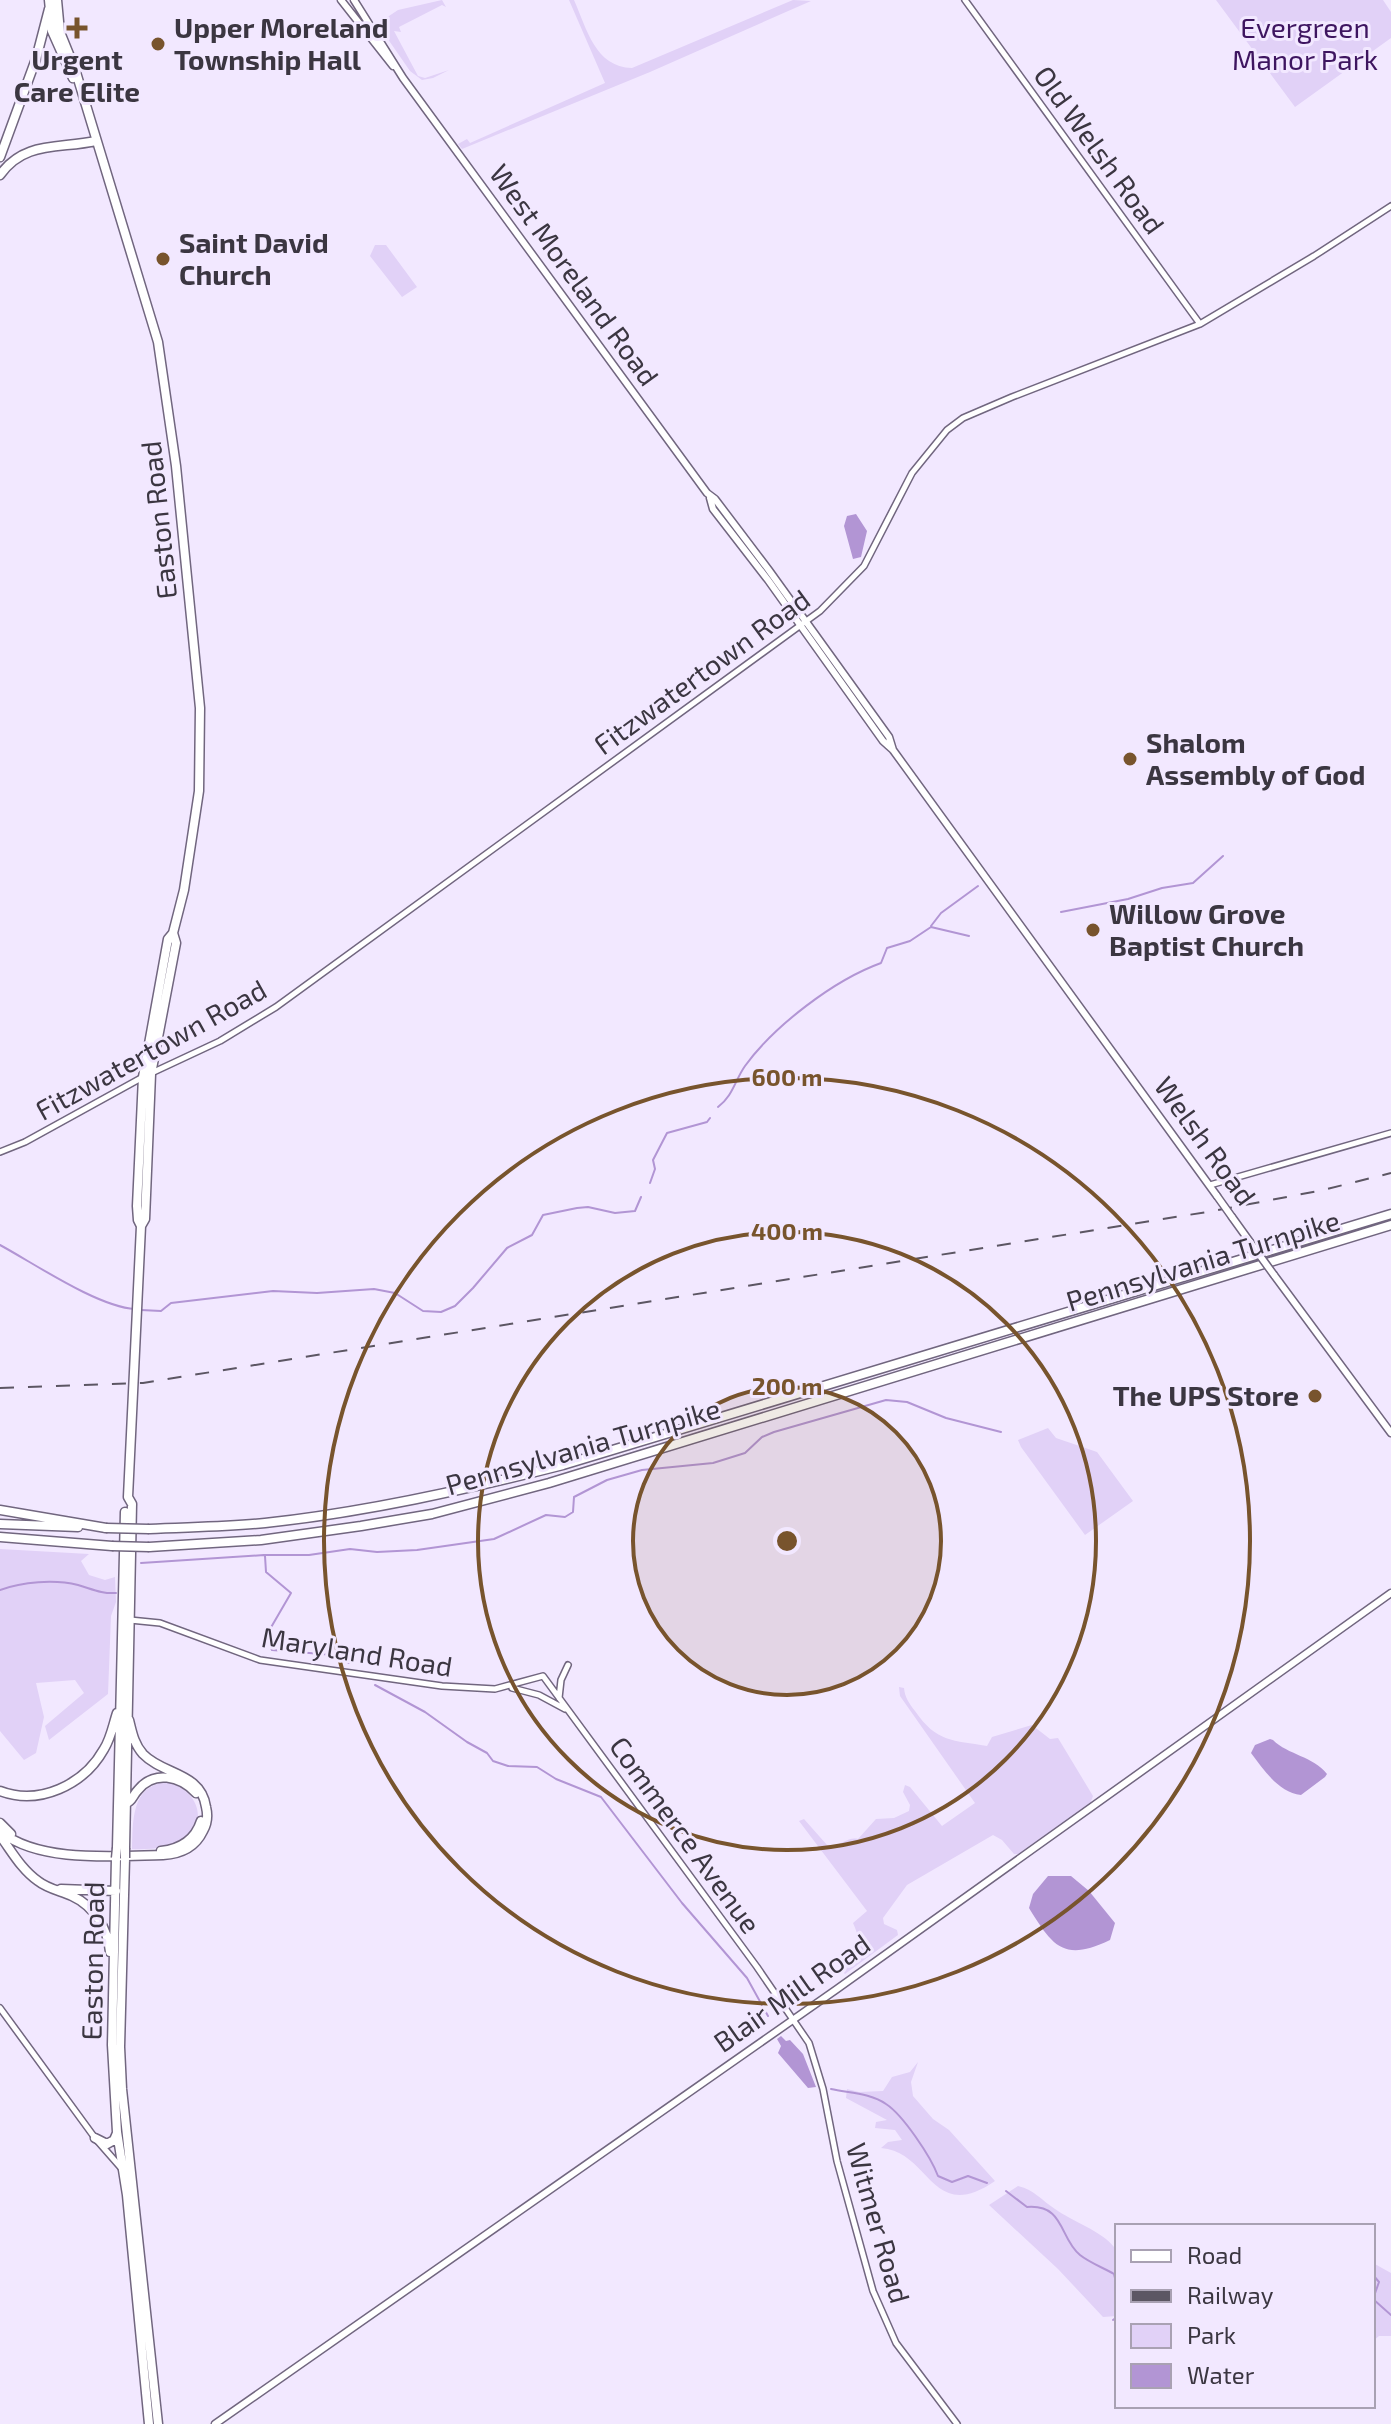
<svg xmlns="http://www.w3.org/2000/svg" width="1391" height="2424" font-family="'Exo 2',sans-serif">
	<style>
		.green { fill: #e1d1f7 }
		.water { fill: #b295d4 }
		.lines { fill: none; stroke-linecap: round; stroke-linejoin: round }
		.stream { stroke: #b295d4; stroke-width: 2 }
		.minor-casing { stroke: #71667f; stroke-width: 8 }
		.major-casing { stroke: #71667f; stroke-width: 9 }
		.highway-casing { stroke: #71667f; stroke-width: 11 }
		.minor { stroke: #fff; stroke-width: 5 }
		.major { stroke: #fff; stroke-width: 6 }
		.highway { stroke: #fff; stroke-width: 8 }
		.rail { stroke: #5c5663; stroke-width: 2; stroke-dasharray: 14 14; stroke-linecap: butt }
		.major-bridge-casing { stroke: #71667f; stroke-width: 9; stroke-linecap: butt }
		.highway-bridge-casing { stroke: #71667f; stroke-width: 11; stroke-linecap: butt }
		.major-bridge { stroke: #fff; stroke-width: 6 }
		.highway-bridge { stroke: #fff; stroke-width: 8 }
		.ring { fill: none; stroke: #78542d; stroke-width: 4 }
		.poi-dot { fill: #78542d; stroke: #f2e8ff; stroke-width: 3 }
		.labels { text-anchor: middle; stroke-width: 6; stroke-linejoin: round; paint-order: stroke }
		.poi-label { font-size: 28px; font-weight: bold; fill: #3b3641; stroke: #f2e8ff; text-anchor: start }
		.park-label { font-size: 28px; fill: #3e1560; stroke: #f2e8ff }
		.street-label { font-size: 28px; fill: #3b3641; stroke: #f2e8ff }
		.centre { fill: #78542d; stroke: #f2e8ff; stroke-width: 4 }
		.ring-label { font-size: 24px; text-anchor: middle; font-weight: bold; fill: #78542d; stroke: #f2e8ff; stroke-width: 6; stroke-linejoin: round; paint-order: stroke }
	</style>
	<rect width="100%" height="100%" fill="#f2e8ff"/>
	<path class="green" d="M442,0L446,7L442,5L399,27L401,32L394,31L418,76L425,78L449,70L433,78L422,80L410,71L383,32V20L398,10Z
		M569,0H574C587,29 595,67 632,68L793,0L811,1L650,72L462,149L458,144L467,139L470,143L605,83Z
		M1216,0H1383L1391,12V38L1295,107Z
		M375,245H386L417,287L402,297L370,256Z
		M1048,1428L1056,1438L1097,1452L1133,1501L1085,1535L1021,1447L1018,1440Z
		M0,1549L89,1554L81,1561L89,1575L105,1580L115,1577L116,1602L111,1616L108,1694L49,1740L45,1726L84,1693L75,1680L36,1683L44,1717L36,1753L24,1760L0,1731Z
		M899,1687L904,1688C905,1698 909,1703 915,1711C937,1743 953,1740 987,1746L992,1737L1032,1725L1050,1739L1058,1738L1093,1796L1090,1804L1020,1854H1014L1002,1840L993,1835L907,1885L883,1918L884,1924L897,1930L898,1935L845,1974L838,1967L837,1960C856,1946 864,1947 853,1923L867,1911L799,1821L804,1819L827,1845C839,1848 848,1836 858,1839L876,1819L894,1818L909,1811L910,1805L903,1792L905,1785L910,1787L942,1826L975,1803L900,1696Z
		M166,1782C193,1787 211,1817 186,1838C174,1848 147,1850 132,1849C133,1821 131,1786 166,1782Z
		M918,2062L911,2082L913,2096L933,2119L949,2130L995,2181C931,2225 930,2151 881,2148L888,2142L902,2140L895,2130L875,2128L876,2122L887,2120L846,2098L847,2089L859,2092L883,2091L892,2077L910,2072Z
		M1018,2186C1035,2190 1041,2200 1055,2209C1070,2220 1103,2232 1114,2247C1121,2257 1117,2302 1117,2316L1103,2317L1058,2269L989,2205Z
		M1373,2263L1391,2273V2336H1379L1373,2341Z"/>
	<path class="water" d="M856,514L867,531L861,557L853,559L844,526L847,516Z
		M1270,1739L1273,1740C1288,1755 1313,1756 1327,1774L1325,1777L1301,1795C1278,1792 1264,1770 1251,1753L1255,1745Z
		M1048,1876H1071L1089,1891L1115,1923L1110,1940C1064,1962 1053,1947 1029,1908L1033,1894Z
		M781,2036L786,2041L790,2040L803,2054L816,2087L808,2088L778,2053L781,2046L777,2039Z"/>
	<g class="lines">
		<path class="stream" d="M1061,912L1128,899L1162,888L1193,883L1223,856
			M931,926L941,913L978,886
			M718,1107C733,1096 735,1080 745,1066C774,1026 834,980 881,963L887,948L910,941L931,927L969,936
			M650,1183L655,1169L653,1160L667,1133L707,1122L710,1118
			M0,1245C35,1264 98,1307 135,1309
			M141,1310L161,1311L171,1303L273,1291L317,1293L374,1289L395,1293L423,1311L441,1312L455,1306L473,1288L507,1248L532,1235L543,1215L577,1208L588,1207L615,1213L635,1211L641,1197
			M265,1556L266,1572L291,1593L266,1636L272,1650L334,1655L349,1663
			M141,1563L264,1555H309L350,1549L377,1552L417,1550L494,1539L546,1515L565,1517L573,1512L574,1497L607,1480L642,1470L713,1463L745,1453L762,1437L774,1432L886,1400L907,1402L946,1418L1001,1432
			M0,1590C22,1582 54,1579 78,1585C92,1589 102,1594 116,1593
			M375,1685L425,1712L467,1742L487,1753L493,1761L508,1766L537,1767L556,1779L601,1797L682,1903L747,1978L768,2016
			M831,2089C849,2093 871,2093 886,2104C903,2115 931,2157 938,2176L952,2182L968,2176L987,2183
			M1006,2191L1027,2207C1065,2204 1059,2238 1080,2255C1090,2263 1104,2268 1114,2274L1117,2286
			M1373,2275L1379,2282L1373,2299L1391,2315
			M1113,2320L1117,2317"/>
		<g class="minor-casing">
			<path id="minor" d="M965,0L1200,324
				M0,1152L25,1142L143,1077L220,1041L276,1007L820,611L864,566L912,473L947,430L963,418L1012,397L1200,324L1314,256L1391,206
				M1210,1185L1391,1133
				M130,1620L160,1623L260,1660L442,1686L495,1689L543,1676L757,1967L809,2043L823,2089L837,2161L873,2291L896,2343L957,2424
				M512,1688L539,1695L565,1709
				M559,1698L561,1680L568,1665
				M0,2008L95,2138L123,2170"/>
		</g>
		<g class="major-casing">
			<path id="major" d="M341,0L393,66
				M354,0L403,78L707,493L715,499L768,569L889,737L893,750
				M710,498L713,509L768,580L883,741L893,750L1217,1196
				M1232,1217L1250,1242
				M1274,1275L1391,1433
				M215,2424L837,1989L1391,1593"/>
		</g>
		<g class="highway-casing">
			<path id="highway" d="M49,0L52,31L73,78
				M57,0L60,32L75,69L158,342L176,466L200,708L199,791L184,890L173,933L168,939L143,1077L137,1206L138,1220L141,1226
				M0,157L36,59L49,9
				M0,175C24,141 58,149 96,141
				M0,1510L106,1528
				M0,1524L78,1527
				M149,1529C187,1527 226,1527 265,1523C366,1512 465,1490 563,1465L1391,1214
				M0,1537L112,1546
				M149,1547L261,1540L361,1526L432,1514L549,1483L1391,1225
				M0,1791C39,1806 84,1785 104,1749C111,1738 113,1725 117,1713
				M125,1804C133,1801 132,1796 138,1790C154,1770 180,1776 196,1793
				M0,1823L11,1834
				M0,1831C38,1863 114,1856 163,1855C180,1854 195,1848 203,1831C207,1824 208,1815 206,1807C201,1772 163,1775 143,1754C134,1744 132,1732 129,1720
				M1,1837C12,1852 22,1870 38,1881C48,1889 61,1891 72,1896C94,1906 108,1929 110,1952
				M117,1848L125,1512
				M125,1848L132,1504L128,1497L141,1226L145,1219L151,1074L176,943L173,933
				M161,1851C180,1849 195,1840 201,1821
				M116,1858L112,2045L117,2132L127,2195L149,2424
				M125,1858L120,2047L122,2089L158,2424
				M61,1889L116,1891
				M95,2138L107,2144L114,2140L117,2133"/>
		</g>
		<use href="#minor" class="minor"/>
		<use href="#major" class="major"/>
		<use href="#highway" class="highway"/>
		<path class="rail" d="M0,1388L143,1383L1213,1211L1323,1190L1391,1173"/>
		<g class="major-bridge-casing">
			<path id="major-bridge" d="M1217,1196L1232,1217
				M1250,1242L1274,1275"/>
		</g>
		<g class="highway-bridge-casing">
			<path id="highway-bridge" d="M106,1528L149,1529
				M112,1546L149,1547
				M125,1848V1858
				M116,1858L117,1848"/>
		</g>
		<use href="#major-bridge" class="major-bridge"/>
		<use href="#highway-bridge" class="highway-bridge"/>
	</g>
	<circle cx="787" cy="1541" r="154" fill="#78542d" fill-opacity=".12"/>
	<g class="ring">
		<circle cx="787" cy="1541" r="154"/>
		<circle cx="787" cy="1541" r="309"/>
		<circle cx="787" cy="1541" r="463"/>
	</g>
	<g class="poi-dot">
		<path d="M73 16h8v8h8v8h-8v8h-8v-8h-8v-8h8z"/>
		<circle cx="158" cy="44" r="8"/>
		<circle cx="163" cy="259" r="8"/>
		<circle cx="1130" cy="759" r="8"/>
		<circle cx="1093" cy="930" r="8"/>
		<circle cx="1315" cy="1396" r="8"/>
	</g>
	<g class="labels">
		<g class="poi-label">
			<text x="174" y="38">Upper Moreland<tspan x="174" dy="32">Township Hall</tspan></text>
			<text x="77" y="70" text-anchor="middle">Urgent<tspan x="77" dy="32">Care Elite</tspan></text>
			<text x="179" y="253">Saint David<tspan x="179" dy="32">Church</tspan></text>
			<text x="1146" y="753">Shalom<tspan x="1146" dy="32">Assembly of God</tspan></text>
			<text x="1109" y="924">Willow Grove<tspan x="1109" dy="32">Baptist Church</tspan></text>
			<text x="1299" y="1406" text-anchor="end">The UPS Store</text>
		</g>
		<g class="park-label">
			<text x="1305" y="38">Evergreen<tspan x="1305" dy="32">Manor Park</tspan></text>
		</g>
		<g class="street-label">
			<text transform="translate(1099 150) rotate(54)" y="10">Old Welsh Road</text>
			<text transform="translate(574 275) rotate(54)" y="10">West Moreland Road</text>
			<text transform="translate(159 520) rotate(-96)" y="10">Easton Road</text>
			<text transform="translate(702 672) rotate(-36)" y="10">Fitzwatertown Road</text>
			<text transform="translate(151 1050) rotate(-29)" y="10">Fitzwatertown Road</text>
			<text transform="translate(1205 1141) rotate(54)" y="10">Welsh Road</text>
			<text transform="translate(1203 1261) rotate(-17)" y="10">Pennsylvania Turnpike</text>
			<text transform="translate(583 1447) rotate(-16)" y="10">Pennsylvania Turnpike</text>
			<text transform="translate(357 1652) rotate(9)" y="10">Maryland Road</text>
			<text transform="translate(685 1835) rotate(54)" y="10">Commerce Avenue</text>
			<text transform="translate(93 1961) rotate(-89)" y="10">Easton Road</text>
			<text transform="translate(792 1993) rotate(-35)" y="10">Blair Mill Road</text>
			<text transform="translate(878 2223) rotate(74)" y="10">Witmer Road</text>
		</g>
	</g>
	<circle cx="787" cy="1541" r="12" class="centre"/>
	<g class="ring-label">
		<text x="787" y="1086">600 m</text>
		<text x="787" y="1240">400 m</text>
		<text x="787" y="1395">200 m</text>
	</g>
	<rect x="1115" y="2224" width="260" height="184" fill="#f2e8ff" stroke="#a9a1b3" stroke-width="2"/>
	<rect x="1131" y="2250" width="40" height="12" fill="#ffffff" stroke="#a9a1b3" stroke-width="2"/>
	<text x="1187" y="2264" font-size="24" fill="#3b3641">Road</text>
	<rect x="1131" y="2290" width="40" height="12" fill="#5c5663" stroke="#a9a1b3" stroke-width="2"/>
	<text x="1187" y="2304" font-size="24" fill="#3b3641">Railway</text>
	<rect x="1131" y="2324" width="40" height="24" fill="#e1d1f7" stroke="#a9a1b3" stroke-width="2"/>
	<text x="1187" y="2344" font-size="24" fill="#3b3641">Park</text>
	<rect x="1131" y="2364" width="40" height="24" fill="#b295d4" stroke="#a9a1b3" stroke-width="2"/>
	<text x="1187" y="2384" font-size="24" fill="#3b3641">Water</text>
</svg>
